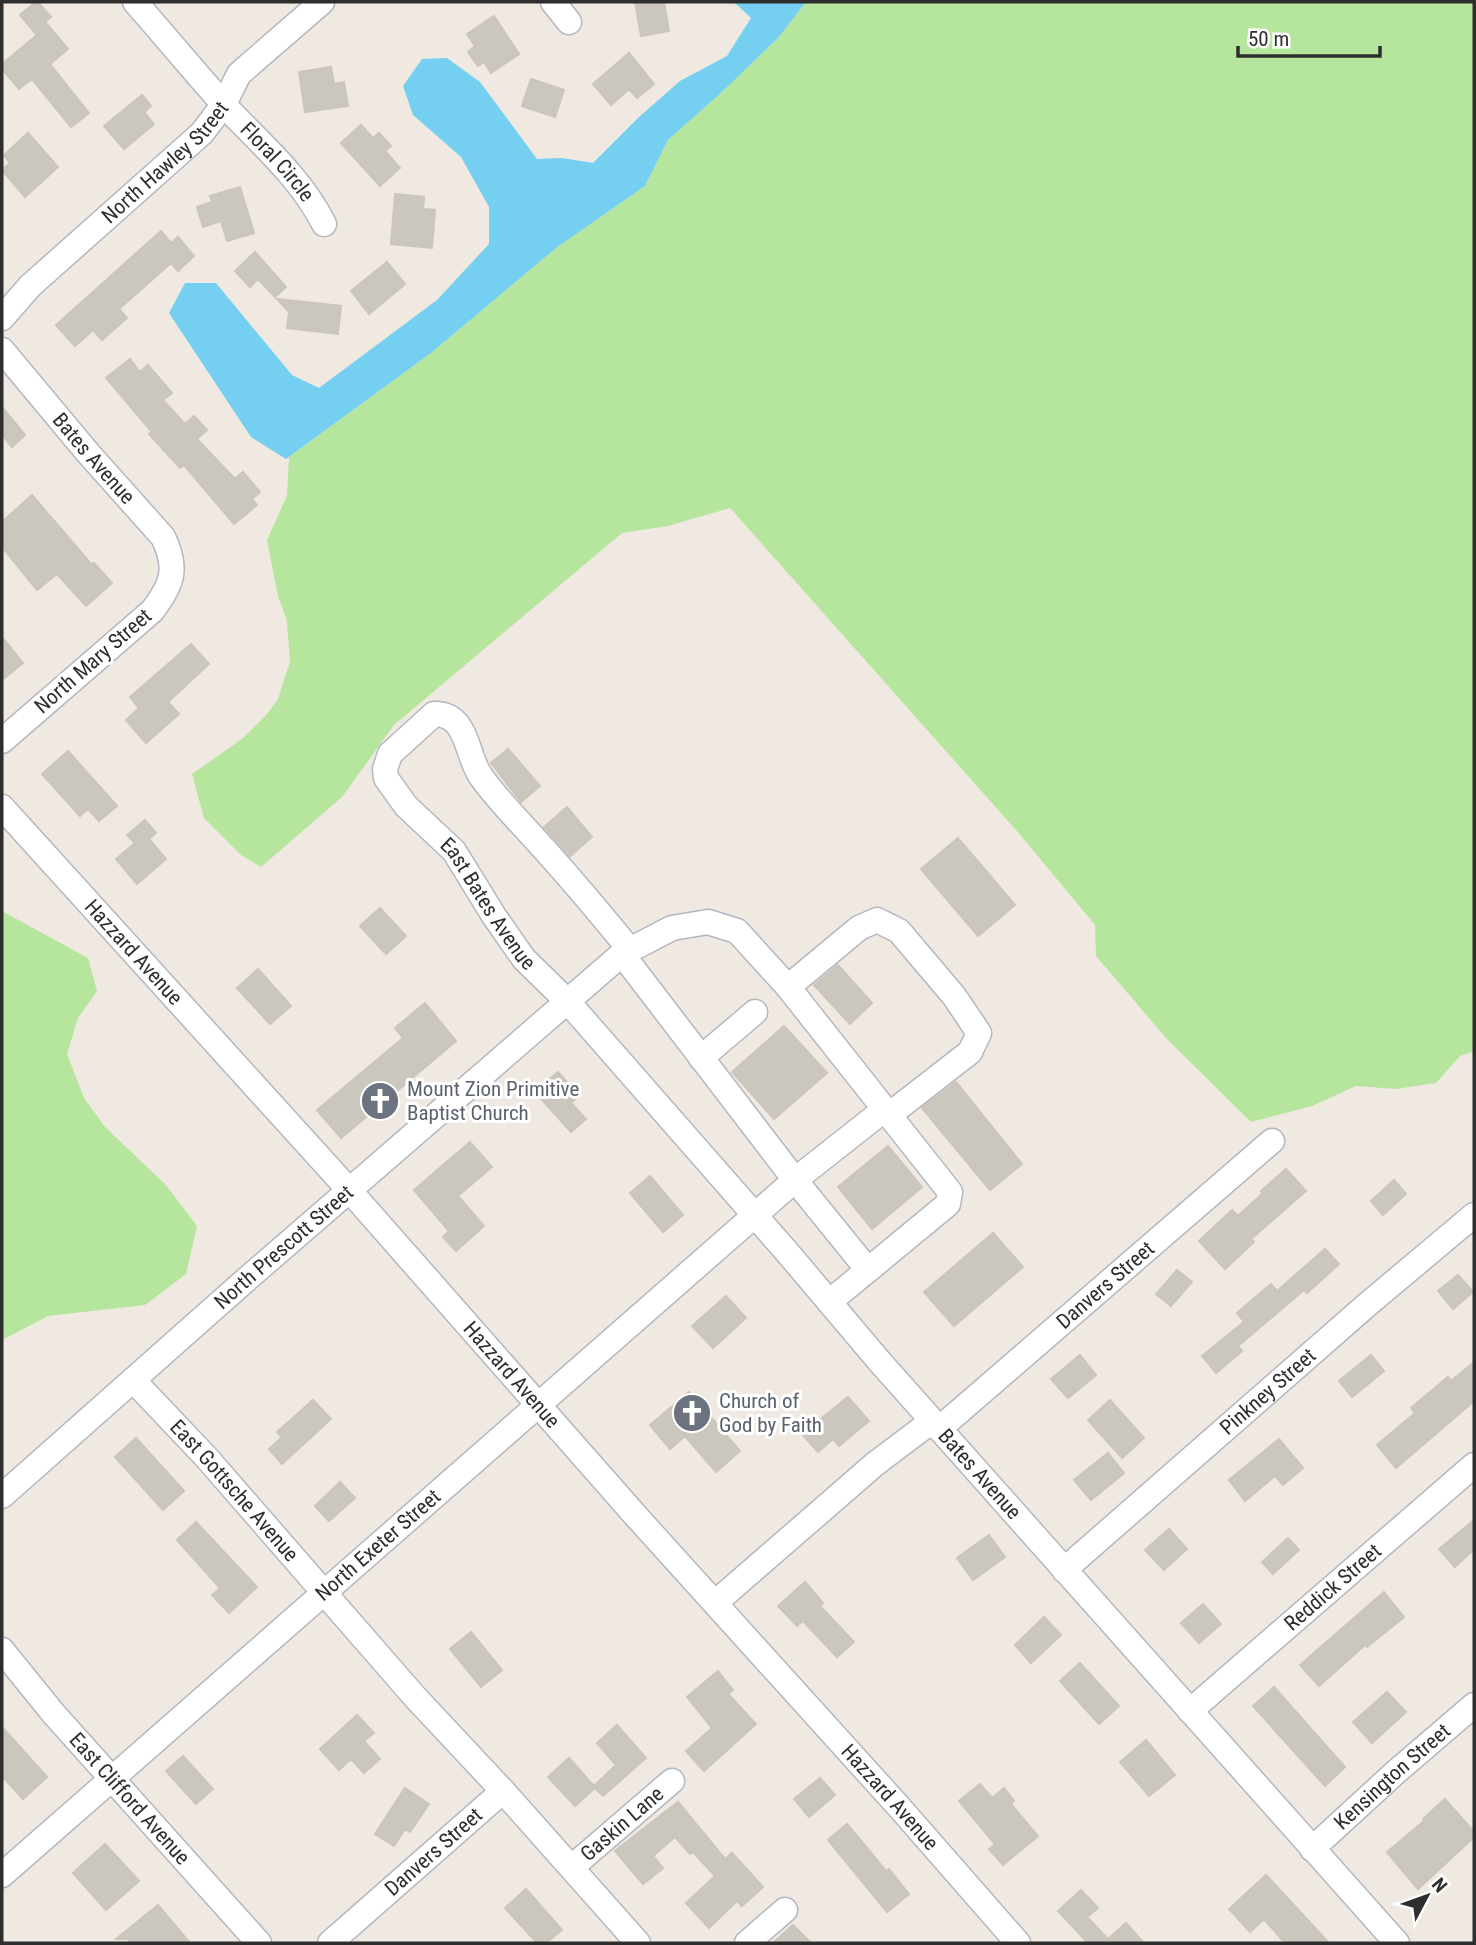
<svg xmlns="http://www.w3.org/2000/svg" width="1476" height="1945" font-family="'Roboto Condensed',sans-serif">
	<style>
		.green { fill: #b6e59e }
		.water { fill: #75cff0 }
		.building { fill: #cbc7bf; stroke: #cbc5ba; stroke-width: 2 }
		.lines { fill: none; stroke-linecap: round; stroke-linejoin: round }
		.minor-casing { stroke: #b4b7c1; stroke-width: 27 }
		.minor { stroke: #fff; stroke-width: 24 }
		.labels { text-anchor: middle; stroke-width: 6; stroke-linejoin: round; paint-order: stroke }
		.street-label { font-size: 21px; fill: #2e2e2e; stroke: #fff }
		.worship-label { font-size: 21px; fill: #5b616d; stroke: #fff; text-anchor: start }
	</style>
	<rect width="100%" height="100%" fill="#efe9e1"/>
	<path class="green" d="M806,2H1474V1051L1460,1056L1436,1083L1396,1089L1356,1086L1312,1106L1251,1122L1166,1038L1096,956L1095,925L1016,830L730,508L668,526L622,533L394,725L342,797L261,867L241,855L204,818L192,774L242,739L267,714L278,699L290,662L287,621L278,596L267,540L287,496L289,457L431,353L556,248L645,186L668,140L722,92L779,37Z
		M2,911L88,958L97,991L78,1018L67,1054L84,1098L105,1127L166,1185L197,1226L186,1274L145,1305L48,1316L2,1340Z"/>
	<path class="water" d="M734,2H806L779,37L722,92L668,140L645,186L556,248L431,353L286,459L251,437L169,313L185,283H216L292,375L319,388L437,300L489,244V207L461,157L413,115L403,86L422,59L447,58L480,82L537,159L562,158L593,163L638,118L680,81L727,56L751,18Z"/>
	<path class="building" d="M36,2H38L51,17L45,22L68,49L50,64L89,113L71,127L32,79L19,89L2,69V64L37,35L20,15Z
		M635,2H664L669,31L641,36Z
		M494,16L519,54L491,73L484,62L478,66L468,52L475,46L467,34Z
		M629,53L654,84L637,98L629,89L611,105L593,84Z
		M331,67L334,84L344,82L348,106L305,112L299,72Z
		M531,79L564,90L555,117L522,106Z
		M142,95L151,106L144,112L154,124L124,149L104,126Z
		M361,125L373,138L379,133L391,146L385,151L400,168L380,186L341,143Z
		M28,133L58,167L25,197L2,170L10,163L4,155Z
		M240,187L254,233L227,241L221,221L203,227L197,207L212,202L210,196Z
		M395,194L424,197L423,209L435,210L432,248L391,244Z
		M161,231L171,243L178,237L194,256L178,271L171,263L119,309L127,318L102,340L93,330L75,346L56,325Z
		M255,252L286,287L275,297L258,279L250,287L235,271Z
		M387,262L405,284L369,314L351,291Z
		M277,299L341,306L338,334L287,328L289,312Z
		M130,359L140,372L148,365L172,393L163,400L185,424L194,416L207,430L197,439L235,479L243,472L260,492L252,499L257,505L234,524L184,465L180,468L149,434L152,432L106,378Z
		M2,407L25,435L12,447L2,435Z
		M32,495L92,565L94,563L112,583L86,606L57,574L37,590L2,547V522Z
		M2,637L23,663L2,680Z
		M191,644L209,664L168,702L179,714L146,743L126,720L139,708L130,697Z
		M508,749L540,786L521,802L491,763Z
		M68,751L117,806L99,821L88,809L80,816L42,774Z
		M567,807L592,837L570,856L544,827Z
		M145,820L156,833L149,839L166,859L137,884L116,859L135,843L127,835Z
		M958,838L1015,905L978,936L921,869Z
		M380,908L406,936L386,954L360,926Z
		M838,965L872,1003L850,1024L814,985Z
		M258,969L291,1006L270,1024L237,988Z
		M425,1003L456,1041L341,1138L317,1110L403,1038L395,1028Z
		M784,1026L827,1073L774,1119L732,1072Z
		M558,1072L579,1096L571,1103L586,1119L571,1132L535,1092Z
		M956,1082L1022,1164L990,1190L922,1108Z
		M470,1142L492,1167L458,1196L484,1226L456,1251L443,1237L449,1231L414,1190Z
		M888,1146L922,1187L872,1229L838,1187Z
		M1286,1169L1306,1191L1251,1239L1254,1242L1225,1269L1199,1241L1232,1210L1238,1216L1263,1193L1261,1191Z
		M650,1176L683,1215L663,1232L630,1193Z
		M1394,1180L1406,1194L1383,1215L1371,1201Z
		M993,1233L1023,1267L954,1326L924,1292Z
		M1325,1249L1339,1264L1307,1293L1304,1290L1238,1346L1242,1351L1216,1373L1202,1356L1244,1322L1237,1313L1271,1284L1277,1291Z
		M1177,1270L1192,1282L1171,1306L1156,1294Z
		M1458,1275L1473,1292L1453,1309L1438,1291Z
		M726,1296L746,1318L713,1348L692,1326Z
		M1080,1355L1096,1375L1068,1398L1051,1379Z
		M1371,1355L1384,1371L1352,1397L1339,1381Z
		M1474,1362V1401L1396,1468L1377,1445L1415,1413L1411,1408L1448,1377L1451,1381Z
		M689,1392L740,1451L716,1472L685,1436L670,1449L650,1425Z
		M848,1397L869,1421L839,1446L833,1439L818,1452L802,1434Z
		M313,1400L331,1419L282,1464L269,1449L282,1437L277,1432Z
		M1110,1400L1144,1438L1122,1458L1088,1420Z
		M136,1438L184,1491L163,1510L115,1457Z
		M1279,1439L1303,1468L1283,1485L1275,1476L1245,1501L1229,1480Z
		M1108,1453L1124,1473L1091,1500L1074,1480Z
		M340,1482L355,1498L329,1521L315,1506Z
		M1474,1520V1549L1455,1567L1439,1549Z
		M196,1522L257,1587L229,1613L212,1595L220,1588L177,1540Z
		M1169,1529L1187,1549L1164,1570L1145,1550Z
		M989,1535L1005,1557L973,1580L957,1558Z
		M1288,1538L1299,1550L1273,1574L1262,1562Z
		M805,1582L823,1603L820,1606L854,1642L837,1657L803,1621L797,1626L778,1606Z
		M1384,1592L1404,1617L1367,1647L1365,1645L1319,1686L1300,1665Z
		M1203,1604L1221,1624L1199,1643L1181,1623Z
		M1044,1617L1061,1635L1031,1663L1015,1645Z
		M471,1632L502,1670L481,1687L450,1649Z
		M1080,1663L1119,1706L1099,1724L1060,1681Z
		M718,1671L733,1690L728,1694L756,1724L704,1771L686,1751L712,1728L687,1697Z
		M1274,1687L1345,1767L1325,1786L1253,1706Z
		M1387,1692L1406,1712L1372,1743L1353,1722Z
		M357,1715L374,1733L364,1741L380,1759L364,1773L351,1759L339,1770L320,1749Z
		M617,1725L646,1758L603,1796L595,1788L575,1806L548,1777L569,1758L594,1786L616,1765L597,1743Z
		M2,1727L47,1777L23,1799L2,1776Z
		M1146,1740L1175,1775L1149,1796L1120,1762Z
		M183,1756L213,1789L196,1804L166,1771Z
		M820,1778L835,1795L809,1817L794,1799Z
		M980,1784L992,1798L1004,1788L1014,1801L1011,1804L1038,1836L1003,1865L989,1849L995,1844L959,1801Z
		M405,1788L429,1804L410,1832L405,1829L394,1846L375,1834Z
		M1445,1799L1474,1832V1837L1418,1889L1387,1852L1424,1821L1423,1819Z
		M678,1802L725,1859L732,1853L763,1887L742,1906L737,1901L709,1928L686,1903L715,1876L693,1852L690,1854L675,1837L653,1856L663,1868L643,1884L615,1851Z
		M847,1824L886,1871L889,1869L909,1894L887,1912L828,1840Z
		M105,1844L139,1881L106,1910L73,1873Z
		M1266,1875L1305,1917L1329,1943H1285L1264,1919L1250,1932L1229,1909Z
		M526,1889L562,1930L546,1943H537L505,1908Z
		M1081,1890L1098,1908L1087,1917L1108,1939L1126,1923L1144,1943H1088L1058,1911Z
		M158,1905L190,1943H131L128,1939H116Z
		M793,1925L811,1943H773Z"/>
	<g class="lines">
		<g class="minor-casing">
			<g id="minor">
				<path id="s1" d="M135,2C166,37 196,74 227,108C262,145 301,178 324,224"/>
				<path d="M553,2L569,22"/>
				<path id="s2" d="M2,318L30,286L202,133L224,104L239,74L322,2"/>
				<path id="s3" d="M2,350L88,453L163,537C178,568 173,584 152,611L2,741"/>
				<path id="s4" d="M2,807L350,1191L636,1516L900,1808L1018,1943"/>
				<path id="s5" d="M630,950C599,912 568,875 535,839C517,819 498,800 482,778C466,758 469,713 434,714L390,754L385,769L386,778L406,806L454,851L494,916L524,959L568,1002L787,1252L880,1362L1397,1943"/>
				<path d="M622,954L672,928L708,922L737,931L788,987L950,1192L948,1204L868,1270"/>
				<path d="M788,987L859,928L877,920L899,931L954,996L979,1033L970,1052L889,1115"/>
				<path d="M701,1058L755,1012"/>
				<path d="M829,1302L868,1270L795,1180L885,1109"/>
				<path id="s6" d="M133,1380L206,1457L415,1697L503,1791L638,1943"/>
				<path id="s7" d="M939,1429L1272,1141"/>
				<path id="s8" d="M2,1496L248,1278L622,954L795,1180L2,1875"/>
				<path id="s9" d="M1064,1570L1368,1304L1474,1215"/>
				<path d="M715,1603L875,1464L932,1421"/>
				<path id="s10" d="M2,1650L53,1713L259,1943"/>
				<path id="s11" d="M1190,1711L1474,1465"/>
				<path id="s12" d="M1312,1849L1397,1771L1474,1705"/>
				<path id="s13" d="M572,1867L672,1781"/>
				<path id="s14" d="M330,1943L503,1791"/>
				<path d="M747,1943L785,1910"/>
			</g>
		</g>
		<use href="#minor" class="minor"/>
	</g>
	<defs>
		<g id="church-disc" transform="scale(2.0125)"><circle r="9.5" fill="#6b7280" stroke="#fff"/><path d="M-1.2-6h2.4v3.5h3.3v2.4h-3.3V6h-2.4V-.1h-3.3v-2.4h3.3Z" fill="#fff"/></g>
	</defs>
	<g fill-rule="evenodd">
		<use href="#church-disc" x="380" y="1101"/>
		<use href="#church-disc" x="692" y="1413"/>
	</g>
	<g class="labels">
		<g class="street-label">
			<text dy="7" stroke="none"><textPath href="#s2" startOffset="226">North Hawley Street</textPath></text>
			<text dy="7" stroke="none"><textPath href="#s1" startOffset="214">Floral Circle</textPath></text>
			<text dy="7" stroke="none"><textPath href="#s3" startOffset="142">Bates Avenue</textPath></text>
			<text transform="translate(93 661) rotate(-41)" y="7">North Mary Street</text>
			<text dy="7" stroke="none"><textPath href="#s5" startOffset="560">East Bates Avenue</textPath></text>
			<text dy="7" stroke="none"><textPath href="#s4" startOffset="196">Hazzard Avenue</textPath></text>
			<text dy="7" stroke="none"><textPath href="#s8" startOffset="376">North Prescott Street</textPath></text>
			<text dy="7" stroke="none"><textPath href="#s7" startOffset="220">Danvers Street</textPath></text>
			<text dy="7" stroke="none"><textPath href="#s4" startOffset="763">Hazzard Avenue</textPath></text>
			<text dy="7" stroke="none"><textPath href="#s9" startOffset="271">Pinkney Street</textPath></text>
			<text dy="7" stroke="none"><textPath href="#s5" startOffset="1314">Bates Avenue</textPath></text>
			<text dy="7" stroke="none"><textPath href="#s6" startOffset="150">East Gottsche Avenue</textPath></text>
			<text transform="translate(378 1545) rotate(-41)" y="7">North Exeter Street</text>
			<text dy="7" stroke="none"><textPath href="#s11" startOffset="189">Reddick Street</textPath></text>
			<text dy="7" stroke="none"><textPath href="#s12" startOffset="108">Kensington Street</textPath></text>
			<text dy="7" stroke="none"><textPath href="#s4" startOffset="1330">Hazzard Avenue</textPath></text>
			<text dy="7" stroke="none"><textPath href="#s10" startOffset="196">East Clifford Avenue</textPath></text>
			<text dy="7" stroke="none"><textPath href="#s13" startOffset="66">Gaskin Lane</textPath></text>
			<text dy="7" stroke="none"><textPath href="#s14" startOffset="138">Danvers Street</textPath></text>
		</g>
		<g class="worship-label">
			<text x="407" y="1096">Mount Zion Primitive<tspan x="407" dy="24">Baptist Church</tspan></text>
			<text x="719" y="1408">Church of<tspan x="719" dy="24">God by Faith</tspan></text>
		</g>
	</g>
	<rect width="1476" height="1945" fill="none" stroke="#2e2e2e" stroke-width="7"/>
	<g transform="translate(1427 1896) rotate(49)" stroke="#ffffff" stroke-width="5" paint-order="stroke">
	<path d="M0-5L12 26L0 18L-12 26Z" fill="#2e2e2e"/>
	<text y="-10" font-size="19" font-weight="bold" text-anchor="middle" fill="#2e2e2e">N</text>
	</g>
	<path d="M1238 46v10h142v-10" fill="none" stroke="#2e2e2e" stroke-width="3.5"/>
	<text x="1248" y="46" font-size="21" fill="#2e2e2e" stroke="#ffffff" stroke-width="5" paint-order="stroke">50 m</text>
</svg>
